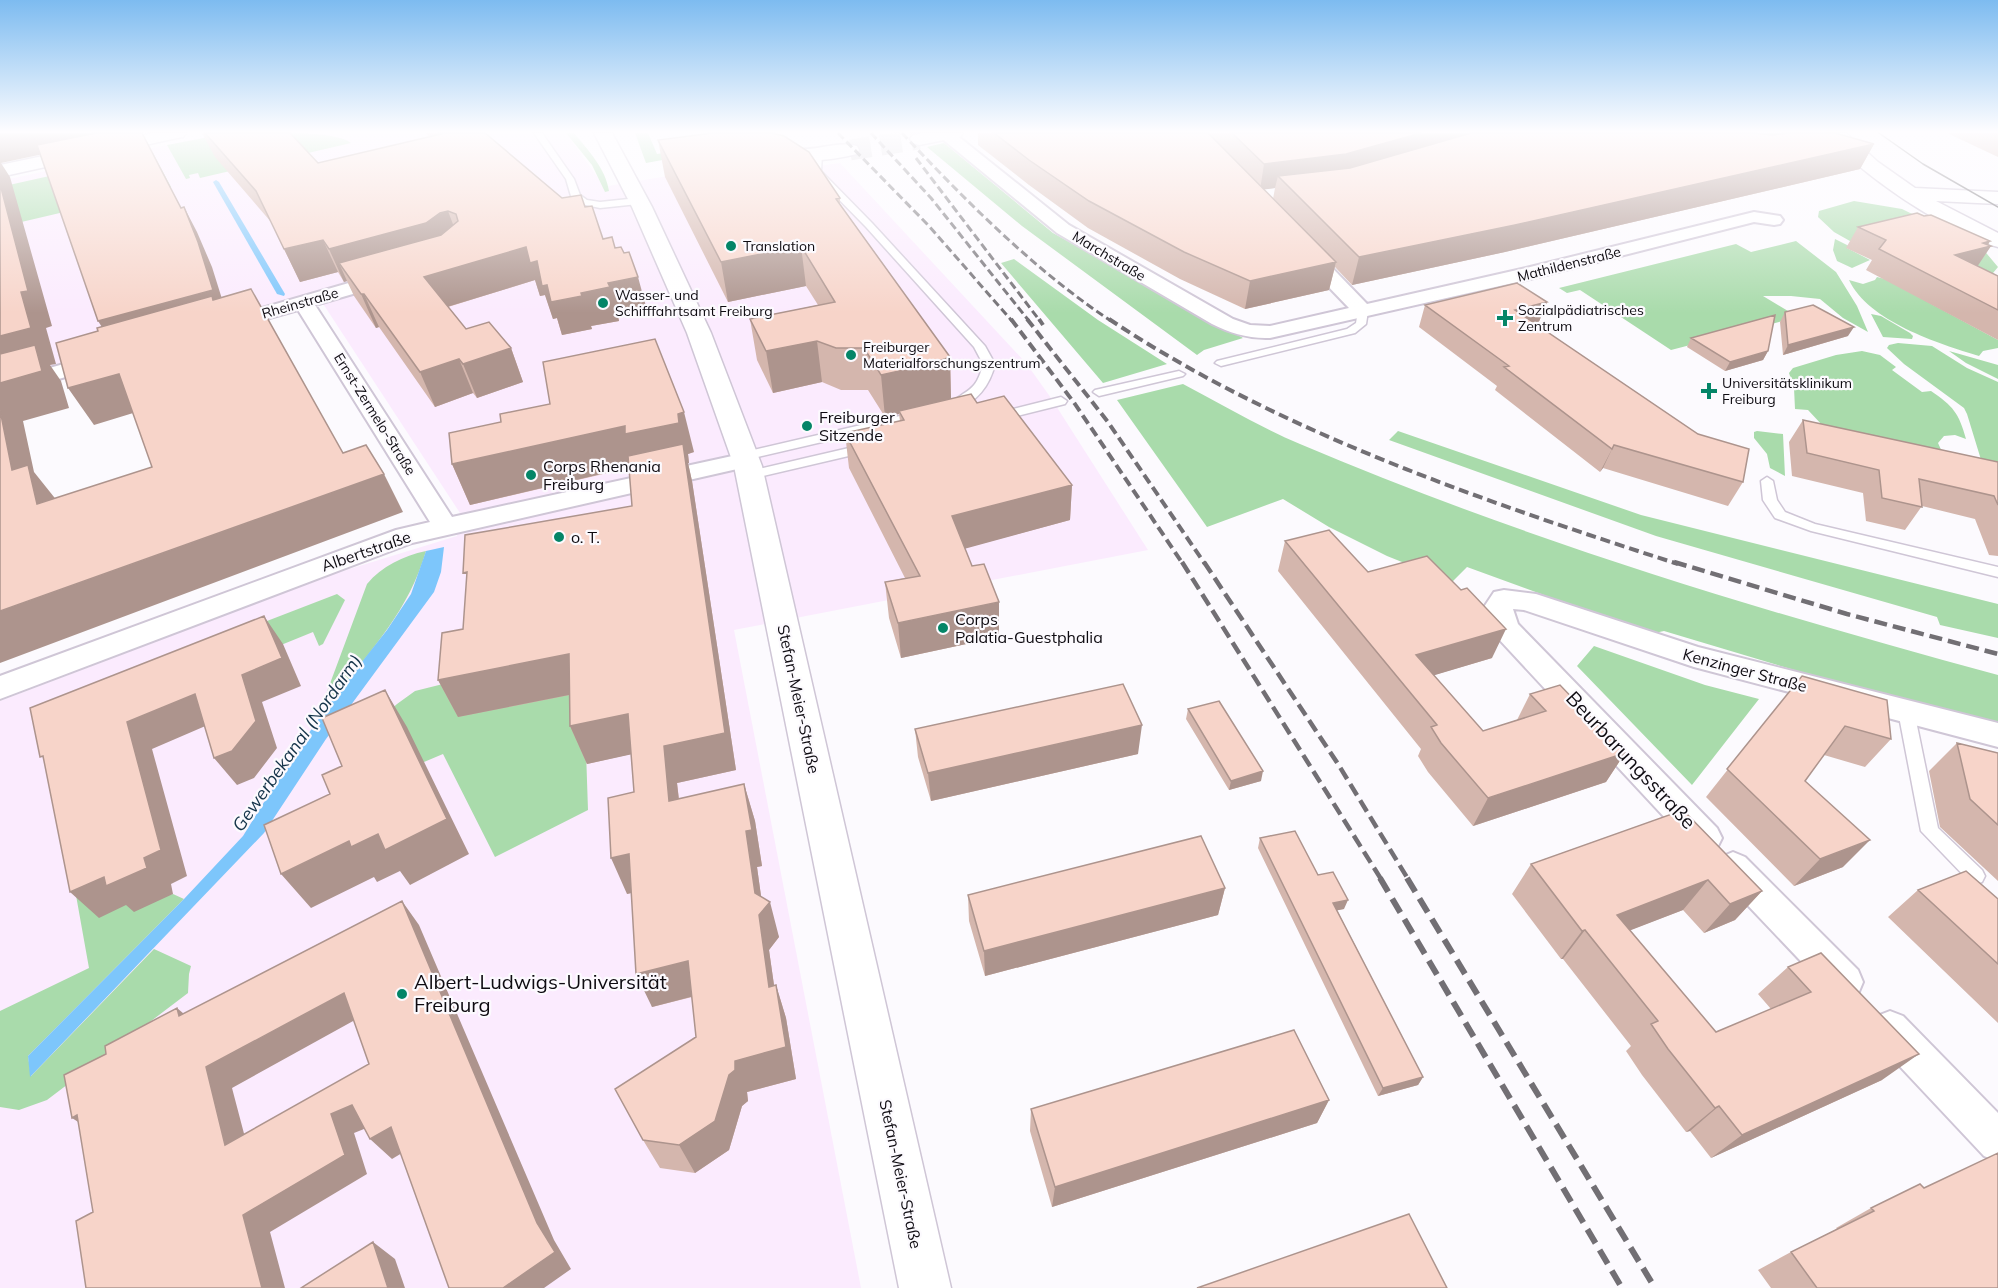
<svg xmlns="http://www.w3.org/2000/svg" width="1998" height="1288" font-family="Mulish,sans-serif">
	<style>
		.education { fill: #fbebfe }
		.green { fill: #a9dbab }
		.water { fill: #7dc6fb }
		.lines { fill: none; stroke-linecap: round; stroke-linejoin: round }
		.stream { fill: #7dc6fb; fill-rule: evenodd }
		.secondary-tunnel { stroke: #d8d6da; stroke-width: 21; stroke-dasharray: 21 10; stroke-linecap: butt }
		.service-casing { stroke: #cfc6d6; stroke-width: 3 }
		.minor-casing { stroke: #cfc6d6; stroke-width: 4 }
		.secondary-casing { stroke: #cfc6d6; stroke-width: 3 }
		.primary-casing { stroke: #cfc6d6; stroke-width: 3 }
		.service { fill: #fff; fill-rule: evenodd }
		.minor { fill: #fff; fill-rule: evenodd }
		.secondary { fill: #fff; fill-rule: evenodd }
		.primary { fill: #fff; fill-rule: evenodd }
		.tram { stroke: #726f74; stroke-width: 1.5 }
		.rail-far3 { stroke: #726f74; stroke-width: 3; stroke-dasharray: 8 4; stroke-linecap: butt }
		.rail-far2 { stroke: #726f74; stroke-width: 4; stroke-dasharray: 10 5; stroke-linecap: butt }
		.rail-far1 { stroke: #726f74; stroke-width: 4.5; stroke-dasharray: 13 6; stroke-linecap: butt }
		.rail { stroke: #726f74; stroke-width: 6; stroke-dasharray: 16 8; stroke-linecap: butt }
		.wall { fill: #d4b6ad; fill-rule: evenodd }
		.shaded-wall { fill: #ad948d }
		.building { fill: #f7d4c9; stroke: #ad948d; stroke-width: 1.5; fill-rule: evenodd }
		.poi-dot { fill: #048567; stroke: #fcfafe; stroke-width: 2 }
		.labels { text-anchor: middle; stroke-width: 4.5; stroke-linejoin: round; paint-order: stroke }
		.far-poi-label { font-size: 14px; fill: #0e0b11; stroke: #fcfafe; text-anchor: start }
		.far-street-label { font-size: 14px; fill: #0e0b11; stroke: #fcfafe }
		.poi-label { font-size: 16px; fill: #0e0b11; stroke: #fcfafe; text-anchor: start }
		.street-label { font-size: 16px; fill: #0e0b11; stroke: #fcfafe }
		.water-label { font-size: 18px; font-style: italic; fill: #143349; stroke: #fcfafe }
		.near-street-label { font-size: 20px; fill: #0e0b11; stroke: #fcfafe }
		.near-poi-label { font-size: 20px; fill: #0e0b11; stroke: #fcfafe; text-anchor: start }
	</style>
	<rect width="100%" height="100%" fill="#fcfafe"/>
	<path class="education" d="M222,133H566L603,185L605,192L609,191L608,186L746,163L797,169L840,163L1026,363L1051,398L1148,550L734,630L861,1288H0V701L330,575L457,536L460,513L316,293L34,374L0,181Z"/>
	<path class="green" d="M230,133C254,133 335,129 351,143L200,178L198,173L189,175L190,178L186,179L167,145Z
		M566,133H574C588,150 606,169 609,191L605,192L592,165Z
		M635,133H648L657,154L675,151L668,159L646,163Z
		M944,143L1053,233L1243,338L1204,350L1197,355L1022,226L927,147Z
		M153,153L171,187L0,227V187Z
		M1854,201L1902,209L1982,248L1998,267L1993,273L1998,276V305L1857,245L1834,232L1818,217L1819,211Z
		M1835,239L1851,247L1847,248L1870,260L1852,268L1837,261L1833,250Z
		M1796,241L1836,272L1857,306L1868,332L1843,318L1820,299L1791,296H1763L1798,317L1671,350L1580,290L1567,293L1559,288L1736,244L1751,252Z
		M1014,259L1098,320L1167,364L1103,383L1001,263Z
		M1877,277L1885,279L1998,340V348L1983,351L1979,356C1939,344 1868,321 1849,280L1863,284L1875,280Z
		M1871,314L1881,316L1910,333L1913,336L1912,339L1883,337Z
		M1898,343L1932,346L1967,368L1998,382V498L1986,476L1967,414L1964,408L1904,364L1887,348L1889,345Z
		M1862,351L1880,355L1896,367L1892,370L1922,392L1931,391C1953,406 1959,413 1966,439L1955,435L1944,436L1938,443L1943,454L1823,426L1808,410L1795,409L1794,388L1789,373L1793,368L1836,355Z
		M1949,351L1998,365V379L1966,363Z
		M1183,384C1221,404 1260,427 1300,444C1526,540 1761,611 1998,675V724L1794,670L1664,631L1650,634L1467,567L1452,582L1387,556L1329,527L1283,499L1207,527L1117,400Z
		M1398,431L1641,515L1998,604V638L1940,625L1937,617L1656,536L1389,440Z
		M1757,431L1783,434L1785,476L1770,468L1767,454L1754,438V432Z
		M426,551C409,610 372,649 335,696L325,697L367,584C382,566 403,556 426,551Z
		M337,594L345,600L323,644L319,646L313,632L121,710L108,682Z
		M1594,646L1705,685L1759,699L1692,785L1577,666Z
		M459,680L584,692L588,810L495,857L443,754L424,762L345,751L397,704L415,691Z
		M47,733L132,903L173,894L184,899L28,1056L31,1076L154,949L191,966L189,974L188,993L47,1100L19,1110L0,1107V1011L89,968Z"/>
	<path class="water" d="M444,547L441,572L434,592L326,739L264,833L30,1077L28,1056L184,899L243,836L294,754L335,696L387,630L411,594L426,551Z"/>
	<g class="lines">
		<path class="stream" d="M216,180L219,182L285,294L284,296L277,294L213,182Z"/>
		<path class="secondary-tunnel" d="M850,150L919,139"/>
		<g class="service-casing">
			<path id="service" d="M534,133H542L574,179L580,195L587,200L600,202L638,198L643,201L638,204L600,208L581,204L571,196L566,179Z
				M818,151L822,154L821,171L872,223L985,346L995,364C990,385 977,403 955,409L949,405C967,388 976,393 983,364L974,347L866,227L814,174V154Z
				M1363,308L1368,311L1366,324L1355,333L1221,366L1215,363L1217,361L1347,329L1356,323L1358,311Z
				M1179,371L1185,374L1183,376L1099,396L1093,392L1095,390Z
				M1061,397L1067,401L1065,404L997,421L991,417L993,414Z
				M917,412L923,416L921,419L745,460L739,456L745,452Z
				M866,444L872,448L870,451L750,479L744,475L750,471Z
				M1767,477L1773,481L1777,500L1785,512L1815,524L1998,567V577L1811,531L1775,518L1763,500L1761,481Z
				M1906,705L1912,707L1914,711L1938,828L1982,870L1985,876L1982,882L1976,884L1970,882L1921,831L1898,711L1900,707Z"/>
		</g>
		<g class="minor-casing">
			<path id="minor" d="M939,133H954L1069,225L1233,319L1250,325L1270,326L1349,308L1297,254L1295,250L1297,246H1311L1367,304L1526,268L1754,212L1780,216L1783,220L1780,224L1774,225L1754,222L1526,280L1270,338C1249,339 1230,333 1212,324L1057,233L940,137Z
				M387,272L394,274L397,278L394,282L315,305L452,517L746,453L754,455L758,460L754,465L746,467L412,543L0,699V676L396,530L430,522L298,310L227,330L220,328L217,324L220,320Z
				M99,354L107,355L110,360L107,365L0,396V382Z
				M1504,590L1536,594L1698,647L1998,723V747L1694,667L1524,610L1513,609L1518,624L1717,828L1722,838L1717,848L1705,852L1693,848L1496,636L1484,607L1494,592Z
				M1733,852L1745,857L1858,970L1863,982L1858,994L1845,999L1832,994L1721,877L1716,867L1721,857Z
				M1890,1011L1903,1016L1998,1113V1162L1984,1156L1877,1042L1871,1029L1877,1016Z"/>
		</g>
		<g class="secondary-casing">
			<path id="secondary" d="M594,133H612L652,207L711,333L762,466L951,1288H899L734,466L687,333L632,207Z
				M751,133H770C799,165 826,138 857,146L859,150L857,154C820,163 775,167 751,133Z
				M924,133H963L960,137L919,145L913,143L910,139L913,135Z
				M1827,133H1846L1878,162L1915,188L1998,192V204L1936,201L1998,233V247C1953,236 1853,171 1827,133Z"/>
		</g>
		<g class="primary-casing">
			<path id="primary" d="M153,133H186L183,137L177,138L0,177V165Z"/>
		</g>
		<use href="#service" class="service"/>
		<use href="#minor" class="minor"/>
		<use href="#secondary" class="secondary"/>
		<use href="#primary" class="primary"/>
		<path class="tram" d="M1879,133L1923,164L1998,207"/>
		<path class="rail-far3" d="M838,133L929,226L1012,321
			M871,133L931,198L1029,321
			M902,133C966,201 1033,269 1111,321
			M916,158L1040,321"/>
		<path class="rail-far2" d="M1011,319L1075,404L1183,564
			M1027,319L1108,422L1205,564
			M1039,319L1043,325
			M1109,319C1278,432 1486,502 1678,564"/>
		<path class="rail-far1" d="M1182,562L1381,879
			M1204,562L1338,764L1408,879
			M1674,562L1847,614L1998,654"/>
		<path class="rail" d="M1380,878L1622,1288
			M1407,878L1655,1288"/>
	</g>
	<path class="wall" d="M202,133H290L318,163L429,137L426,133H485L562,198L585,207L603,239L615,248L647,310L618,316L619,321L591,326L592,329L562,335L557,318L553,319L545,295L540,296L535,280L448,307L466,329L511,348L523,382L477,398L473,393L435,407L379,327L376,328L354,296L347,281L344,282L338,272L300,282L271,222L215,157Z
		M978,133H1467L1466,134L1471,133H1835L1874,144L1860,169L1505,252L1352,285L1335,267L1329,290L1245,309L1180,279L1088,228L1029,185L978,145ZM1275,188L1273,199L1264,189Z
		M1947,133H1998V157Z
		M658,140L840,198V204L950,357L951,399L977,403L1072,485L1070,520L965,548L999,637L901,658L889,618L885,582L905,578L849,468L845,433L900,421L899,414L885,417L868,390H841L822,382L773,393L757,360L750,319L818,305L806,286L728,302L665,177Z
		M1924,216L1990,241L1988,245L1991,246L1977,266L1998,276V340L1866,270L1872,260L1846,248L1858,227Z
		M1547,302L1538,324L1536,325L1743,482L1728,506L1603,468L1600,472L1495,390L1497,386L1419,327L1425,305Z
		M1785,312L1848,336L1783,355L1780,322Z
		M1691,338L1768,351L1763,360L1725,371L1687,347Z
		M1803,420L1998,462V556L1989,555L1975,519L1922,506L1905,530L1866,521L1863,493L1792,476L1789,442Z
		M694,452L688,454L689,463H688L692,481L736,770L677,783L679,799L744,784L755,821L762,866L757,867L761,896L779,937L769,950L774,985H776L786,1018L796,1079L747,1092L748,1101L742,1106L729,1150L695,1173L660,1168L643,1140L696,1037L692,997L652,1007L631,893L627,894L634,792L631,754L587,764L570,726V695L458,717L438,680L463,629L632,506L629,468L470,505L452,464Z
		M1285,541L1368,572L1492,658L1434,675L1483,731L1517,720L1530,694L1625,753L1606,782L1473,826L1428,772L1418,756L1421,749L1278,571Z
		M1802,676L1891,739L1865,767L1824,755L1805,781L1843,867L1794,886L1706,797Z
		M1188,709L1261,781L1229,790L1186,719Z
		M915,729L1138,754L931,801L918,757Z
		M1957,743L1998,753V881L1940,827L1929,771Z
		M1683,810L1762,891L1735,920L1704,933L1683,910L1630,930L1716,1032L1771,1009L1758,994L1788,967L1821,953L1882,1080L1711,1158L1690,1131L1686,1132L1642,1075L1626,1051L1631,1046L1563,959H1561L1512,894L1531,864Z
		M1260,838L1318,875L1344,909L1337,910L1423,1077L1418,1085L1378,1096L1258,848Z
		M1225,888L1218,915L985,976L969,921L968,895Z
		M1918,890L1998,899V1023L1888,917Z
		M1329,1100L1317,1123L1052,1207L1030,1131L1031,1109Z
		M1871,1208L1998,1288H1771L1758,1270L1791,1252L1837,1229L1836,1228Z"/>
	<path class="shaded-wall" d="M0,133H111L114,139L1,163L10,177L52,326L46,328L56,364L50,365L61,381L69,408L23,421L34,472L58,502L37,504L12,470L0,410V336L21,292L0,184Z
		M1421,133H1467L1463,143L1341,180L1278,176L1275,188L1260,190L1264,164Z
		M1767,133H1805L1761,146Z
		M1874,144L1860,169L1505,252L1352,285L1359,257Z
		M184,207L197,232L212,267L227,315L115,347L98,321Z
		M448,211L460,243L339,263L347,281L344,282L329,249Z
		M323,240L338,272L300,282L284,249Z
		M1990,241L1986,248L1991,246L1977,267L1955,255L1983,243Z
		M801,246L806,286L728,302L721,262Z
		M526,247L537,261L547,285L581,293L608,283L638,277L647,310L618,316L619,321L591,326L592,329L562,335L557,318L553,319L545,295L540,296L535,280L437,310L424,277Z
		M1336,262L1329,290L1245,309L1250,281Z
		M361,294H364L379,327L376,328Z
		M1547,302L1538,324L1506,332L1515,310Z
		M1854,327L1848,336L1783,355L1788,345Z
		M817,341L822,382L773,393L766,351Z
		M511,348L523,382L477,398L463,364Z
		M1768,351L1763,360L1725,371L1730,362Z
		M950,357L951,399L899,411V414L885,417L881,375Z
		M459,359L473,393L435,407L420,372Z
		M119,374L143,410L94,425L68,388Z
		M684,412L694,452L688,454L689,463H688L692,481L736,770L677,783L683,837L669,801L635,466L470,505L452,464Z
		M1614,445L1603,468L1600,472L1612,449Z
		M384,474L403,512L0,663V611Z
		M1072,485L1070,520L953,552L952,516Z
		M999,602V637L901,658L898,623Z
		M264,616L283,644L301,686L262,702L277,748L254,778L237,785L214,758L242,675Z
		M1506,629L1492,658L1405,684L1416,655Z
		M569,654L584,692L458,717L438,680Z
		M385,690L407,727L469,854L410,885L400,871L377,882L374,877L311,908L281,874L349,841L378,834Z
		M195,694L217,721L152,749L187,876L171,884L173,894L134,912L126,905L99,918L70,892L144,858L127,722Z
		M628,714L642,752L587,764L570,726Z
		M1142,725L1138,754L931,801L928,773Z
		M1625,753L1606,782L1473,826L1488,798Z
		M1263,771L1261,781L1229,790L1231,781Z
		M744,784L755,821L762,866L757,867L763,910L770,902L779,937L769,950L779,1020L769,987L746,831Z
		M1870,840L1843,867L1794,886L1820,859Z
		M629,854L644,890L627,894L611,858Z
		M1708,880L1683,910L1595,944L1617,915Z
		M1225,888L1218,915L985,976L984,951Z
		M1762,891L1735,920L1704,933L1730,904Z
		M1348,900L1344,909L1329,912L1333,903Z
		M402,901L419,925L554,1240L571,1269L544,1288H503L537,1223Z
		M1585,930L1563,959H1561L1582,931Z
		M688,961L702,994L652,1007L636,974Z
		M776,985L786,1018L796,1079L747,1092L748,1101L742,1106L729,1150L695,1173L679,1145L735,1061Z
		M344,993L364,1015L232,1088L252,1164L225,1145L206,1067Z
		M177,1008L203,1030L179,1016Z
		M1919,1054L1882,1080L1711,1158L1742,1135Z
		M1423,1077L1418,1085L1378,1096L1383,1088Z
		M1329,1100L1317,1123L1052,1207L1055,1187Z
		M352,1105L374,1125L354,1133L367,1174L270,1232L285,1288H262L243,1215L331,1114Z
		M1719,1106L1690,1131L1686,1132L1715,1108Z
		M77,1115L103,1138L72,1118Z
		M391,1127L412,1147L392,1159L370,1139Z
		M373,1242L395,1259L405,1288H388Z"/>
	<path class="building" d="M96,133H142L181,208L184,207L198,242L213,290L98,321L37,145Z
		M205,133H290L318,163L441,134L440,133H485L562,198L581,195L585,207L592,206L603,239L612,237L615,248L621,247L624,253L629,252L638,277L608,283L610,287L581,293L582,296L551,302L547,285L542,286L537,261L530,263L526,247L424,277L466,329L489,322L511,348L463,364L459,359L420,372L364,294H361L339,263L441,235L458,221L456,214L448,211L440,213L426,223L329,249L323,240L284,249L256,191Z
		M713,133H772L784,136L809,152L840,198L836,199L950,357L931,364L881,375L864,348H836L817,341L766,351L750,319L835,302L801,246L721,262L658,140Z
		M994,133H1208L1336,262L1250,281L1184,252L1089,201L1029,160Z
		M1232,133H1421L1346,154L1264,164Z
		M1471,133H1753L1773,135L1788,133H1835L1874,144L1515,225L1359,257L1278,176L1350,168Z
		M0,184L28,291L21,292L31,328L0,336Z
		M1917,213L1924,216L1931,215L1990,241L1983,243L1991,246L1955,255L1998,276V310L1879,249L1886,240L1858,227Z
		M1517,283L1547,302L1515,310L1698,434L1749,449L1743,482L1614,445L1612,449L1504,367L1509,366L1425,305Z
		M251,289L343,453L366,445L384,474L0,611V410L12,470L28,465L37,504L152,467L119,374L68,388L56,343L98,331L97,328L212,296L213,300Z
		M1813,305L1854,327L1788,345L1785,312Z
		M1775,315L1768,351L1730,362L1691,338Z
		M655,339L684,412L678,414L679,423L625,434V426L452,464L449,433L501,422L500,414L550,404L543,362Z
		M35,345L42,371L0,383V354Z
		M971,394L977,403L1004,396L1072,485L952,516L972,566L984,564L999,602L898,623L885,582L920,576L845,433L904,420L899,411Z
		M1803,420L1998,462V505L1994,496L1919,479L1922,507L1882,498L1879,470L1807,453Z
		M683,444L725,733L664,746L669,801L744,784L752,830L746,831L755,893L770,902L759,915L769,987L776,985L786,1047L735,1061V1070L729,1075L715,1121L679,1145L643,1140L615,1089L696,1037L688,961L636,974L629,854L611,858L608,798L634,792L628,714L570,726L569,654L438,680L442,633L463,629L467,572L463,573L465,535L632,506L628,456Z
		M1329,530L1368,572L1427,556L1461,590L1467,588L1506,629L1416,655L1483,731L1546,711L1530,694L1560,685L1625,753L1488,798L1441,743L1431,727L1437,725L1285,541Z
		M264,616L282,658L242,675L256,721L232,751L214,758L195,694L127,722L161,850L144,858L147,868L106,886L104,877L70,892L43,756L40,757L30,708Z
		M1802,676L1887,700L1891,739L1845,726L1805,781L1870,840L1820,859L1727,769Z
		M1123,684L1142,725L928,773L915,729Z
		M385,690L447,819L385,850L378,834L351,847L349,841L281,874L264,825L330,794L322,775L342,766L322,718Z
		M1219,701L1263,771L1231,781L1188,709Z
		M1957,743L1998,753V825L1970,799Z
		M1683,810L1762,891L1730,904L1708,880L1617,915L1716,1032L1811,992L1788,967L1821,953L1919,1054L1742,1135L1719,1106L1715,1108L1668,1049L1651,1024L1658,1021L1585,930L1582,931L1531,864Z
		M1295,831L1318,875L1333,872L1348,900L1333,903L1423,1077L1383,1088L1260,838Z
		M1201,836L1225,888L984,951L968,895Z
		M1966,871L1998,899V964L1918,890Z
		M402,901L537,1223L555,1252L503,1288H449L391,1127L370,1139L352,1105L331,1114L345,1155L243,1215L262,1288H86L76,1221L93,1212L77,1115L72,1118L64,1075L106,1054L105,1046L177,1008L179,1016ZM344,993L369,1064L225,1145L206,1067Z
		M1294,1030L1329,1100L1055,1187L1031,1109Z
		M1998,1153V1288H1817L1791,1252L1874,1211L1871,1208L1920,1184L1924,1188Z
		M1409,1214L1447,1288H1197Z
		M373,1242L388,1288H301Z"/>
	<linearGradient id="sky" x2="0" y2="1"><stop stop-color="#7dbbf0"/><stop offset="0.42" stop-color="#fefdff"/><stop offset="1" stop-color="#fefdff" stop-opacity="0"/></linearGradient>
	<rect width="1998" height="313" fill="url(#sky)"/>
	<g class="poi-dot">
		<circle cx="731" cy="246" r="6"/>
		<circle cx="603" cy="303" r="6"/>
		<path d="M1502 309h6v6h6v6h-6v6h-6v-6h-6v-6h6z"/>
		<circle cx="851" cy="355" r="6"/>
		<path d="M1706 382h6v6h6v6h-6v6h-6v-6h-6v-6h6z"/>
		<circle cx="807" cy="426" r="6"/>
		<circle cx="531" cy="475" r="6"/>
		<circle cx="559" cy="537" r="6"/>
		<circle cx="943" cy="628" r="6"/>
		<circle cx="402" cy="994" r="6"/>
	</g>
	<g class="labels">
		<g class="far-poi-label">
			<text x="743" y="251">Translation</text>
			<text x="615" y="300">Wasser- und<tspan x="615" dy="16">Schifffahrtsamt Freiburg</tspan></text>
			<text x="1518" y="315">Sozialpädiatrisches<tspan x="1518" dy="16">Zentrum</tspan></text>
			<text x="863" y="352">Freiburger<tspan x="863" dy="16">Materialforschungszentrum</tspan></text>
			<text x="1722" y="388">Universitätsklinikum<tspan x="1722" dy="16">Freiburg</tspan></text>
		</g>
		<g class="far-street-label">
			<text transform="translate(1109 256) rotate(31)" y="5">Marchstraße</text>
			<text transform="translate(1569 264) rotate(-14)" y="5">Mathildenstraße</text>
			<text transform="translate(300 303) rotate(-16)" y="5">Rheinstraße</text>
			<text transform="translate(375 414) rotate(58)" y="5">Ernst-Zermelo-Straße</text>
		</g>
		<g class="poi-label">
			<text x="819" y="423">Freiburger<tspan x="819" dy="18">Sitzende</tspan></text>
			<text x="543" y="472">Corps Rhenania<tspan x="543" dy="18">Freiburg</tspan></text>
			<text x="571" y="543">o. T.</text>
			<text x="955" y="625">Corps<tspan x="955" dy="18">Palatia-Guestphalia</tspan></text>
		</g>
		<g class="street-label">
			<text transform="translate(366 551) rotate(-19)" y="6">Albertstraße</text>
			<text transform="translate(1745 670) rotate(15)" y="6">Kenzinger Straße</text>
			<text transform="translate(799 699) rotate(78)" y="6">Stefan-Meier-Straße</text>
			<text transform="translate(901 1174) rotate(78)" y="6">Stefan-Meier-Straße</text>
		</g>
		<g class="water-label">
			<text transform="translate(297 743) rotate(-55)" y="6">Gewerbekanal (Nordarm)</text>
		</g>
		<g class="near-street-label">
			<text transform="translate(1631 760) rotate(47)" y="7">Beurbarungsstraße</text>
		</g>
		<g class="near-poi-label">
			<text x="414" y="989">Albert-Ludwigs-Universität<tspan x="414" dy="23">Freiburg</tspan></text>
		</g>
	</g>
</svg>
